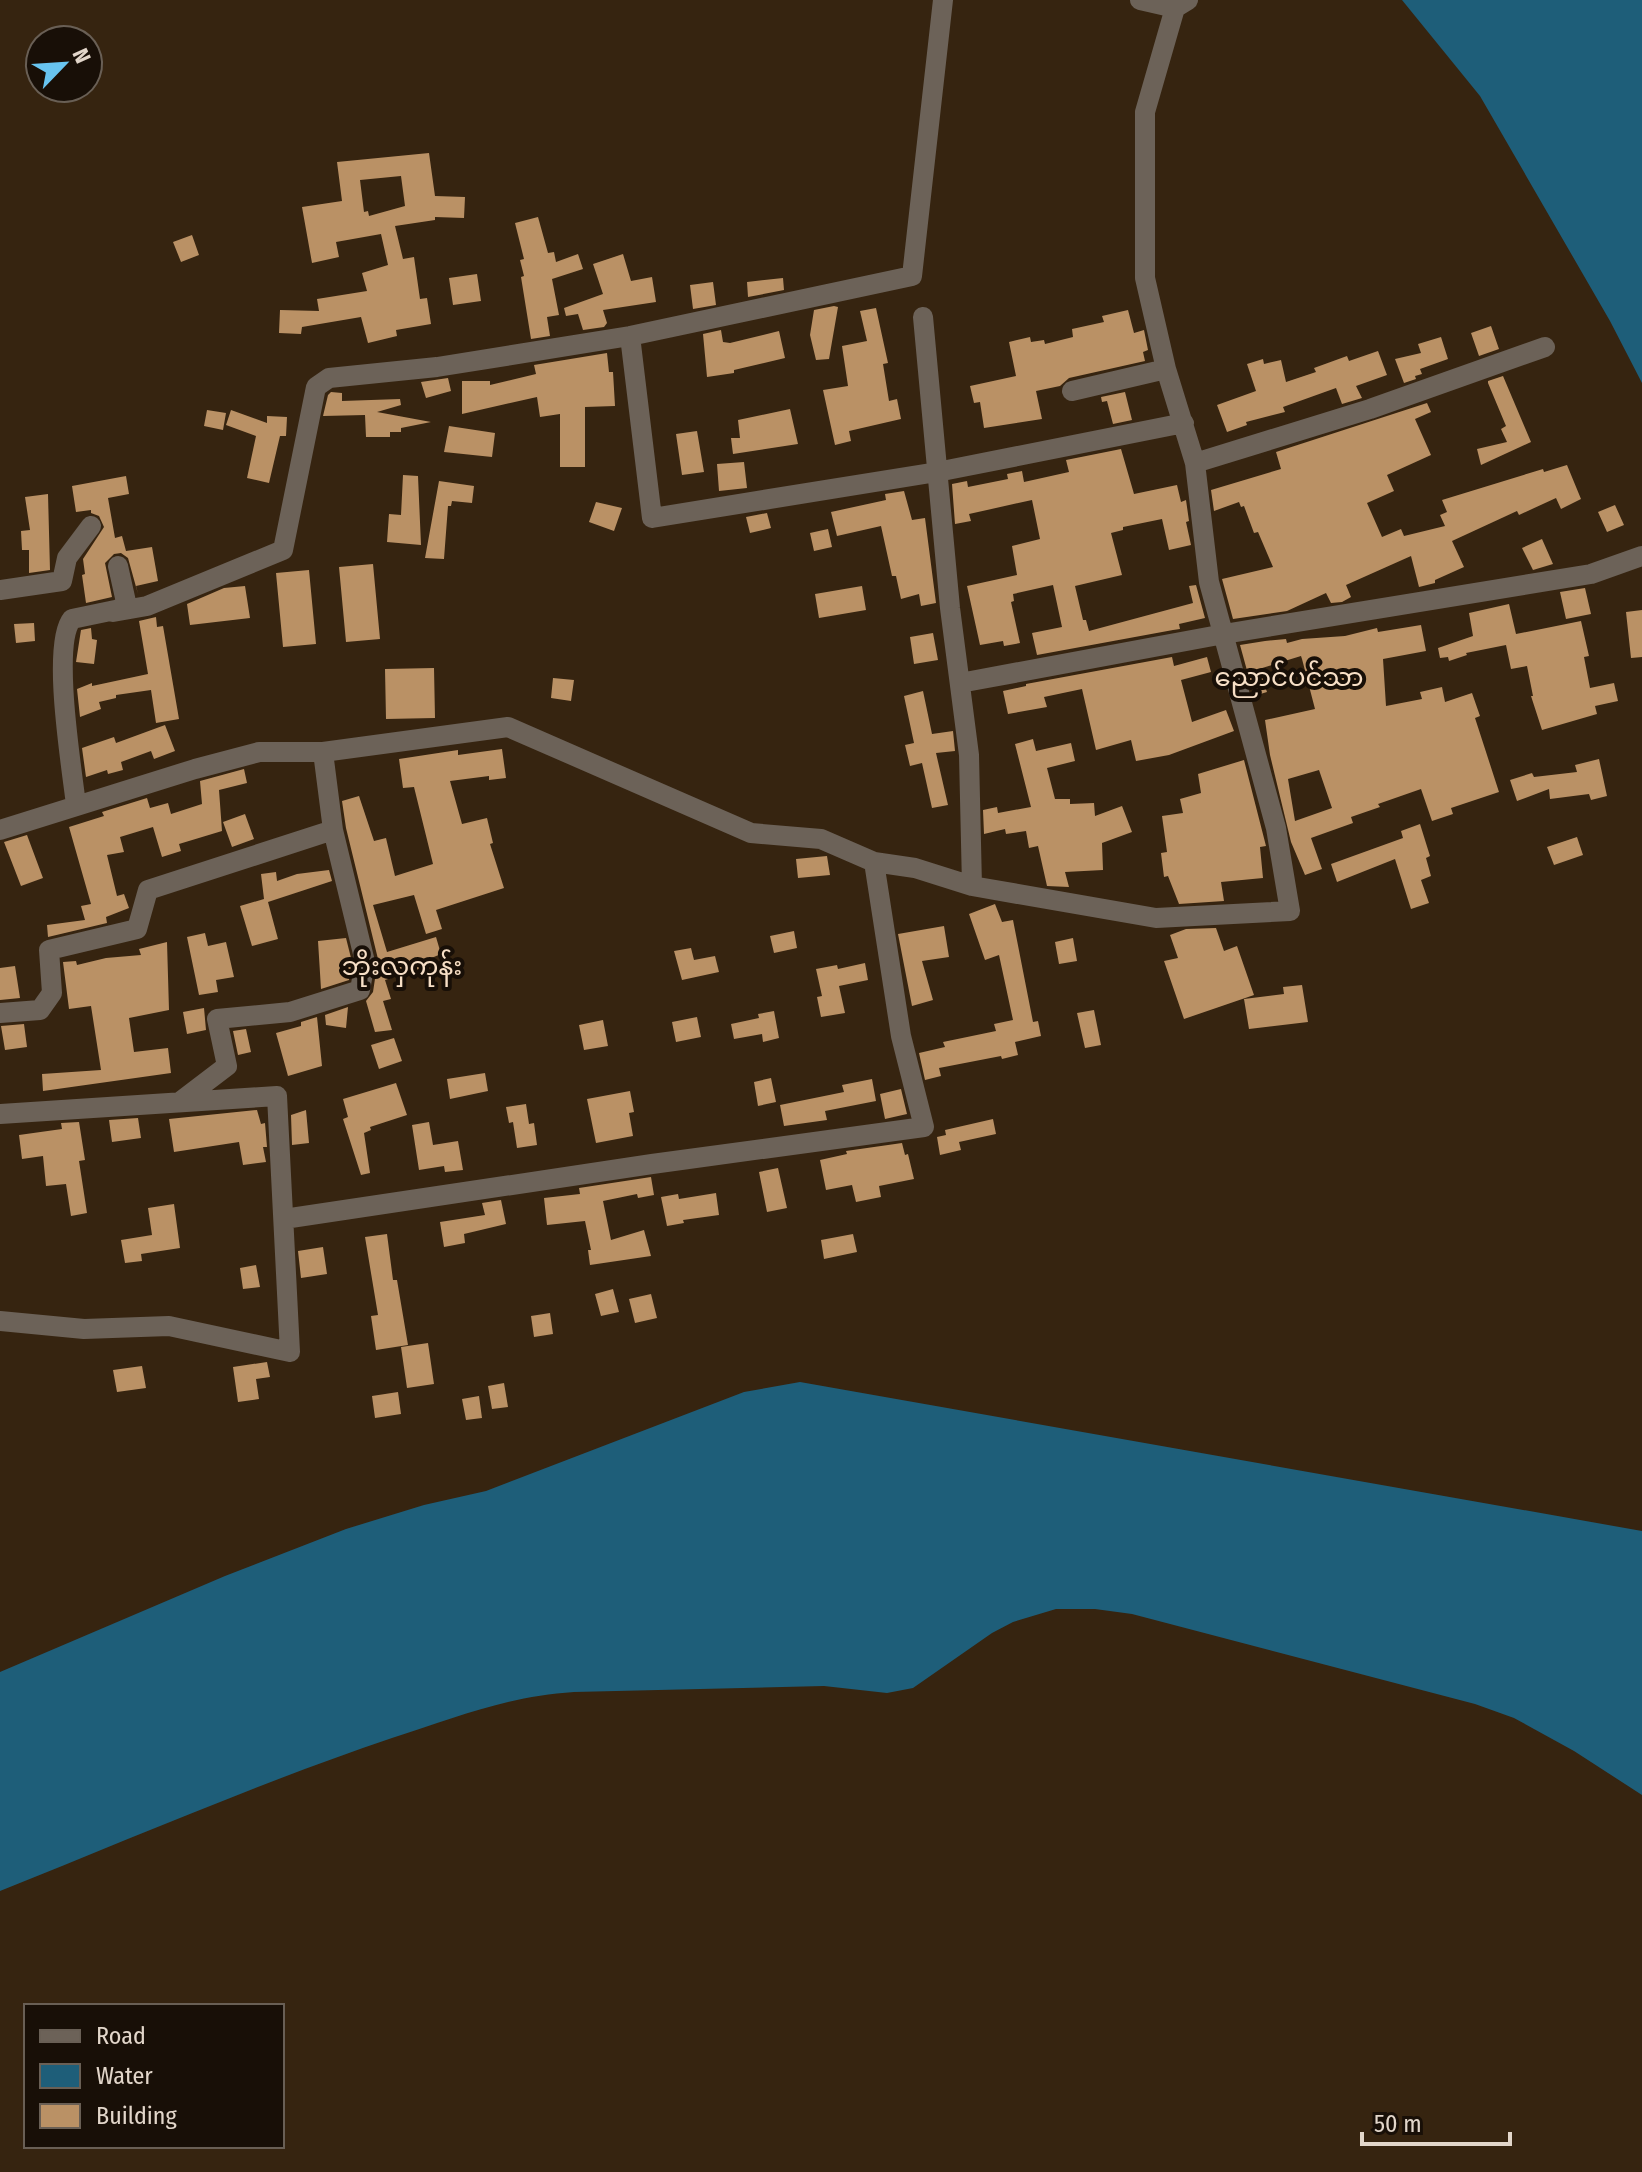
<svg xmlns="http://www.w3.org/2000/svg" width="1642" height="2172" font-family="'Fira Sans Condensed','Noto Sans Myanmar',sans-serif">
	<style>
		.water { fill: #1e5e79 }
		.building { fill: #ba9165; fill-rule: evenodd }
		.lines { fill: none; stroke-linecap: round; stroke-linejoin: round }
		.minor { stroke: #6c6258; stroke-width: 20 }
		.labels { text-anchor: middle; stroke-width: 8; stroke-linejoin: round; paint-order: stroke }
		.quarter-label { font-size: 26px; fill: #f7dfc6; stroke: #180f07 }
	</style>
	<rect width="100%" height="100%" fill="#362410"/>
	<path class="water" d="M1402,0H1642V383L1610,321L1480,96Z
		M800,1382L1642,1531V1795L1574,1751L1514,1718L1475,1704L1132,1614L1095,1609H1056L1013,1622L992,1633L913,1688L887,1693L824,1686L574,1692C508,1696 455,1718 392,1738C259,1783 130,1839 0,1891V1672L225,1576L346,1529L424,1505L486,1491L744,1392Z"/>
	<path class="building" d="M429,153L435,196L465,197L464,218L435,217V220L395,226L403,259L414,257L420,299L427,298L431,324L396,330L397,336L368,343L361,317L302,327L301,334L279,333L280,310L319,311L317,299L367,291L362,273L388,265L381,234L336,242L339,257L312,263L302,207L342,201L337,162ZM401,176L405,206L369,216L368,211L364,212L360,180Z
		M538,217L548,253L554,252L556,262L578,254L583,269L552,279L559,315L547,317L550,336L531,339L521,277L524,276L520,260L524,259L515,223Z
		M192,235L199,255L181,262L173,242Z
		M623,254L631,281L652,277L656,302L603,310L607,323L604,327L583,330L578,314L566,316L564,308L603,294L593,264Z
		M477,274L481,301L453,305L449,278Z
		M783,278L784,290L748,297L747,282Z
		M713,282L716,305L693,309L690,285Z
		M834,306L838,307L829,359L816,360L810,335L814,310Z
		M876,308L888,363L883,364L889,401L897,399L901,419L849,431L851,441L835,445L823,390L848,386L842,346L867,341L860,311Z
		M1128,310L1134,333L1144,330L1148,350L1143,352L1145,361L1069,378L1060,386L1036,391L1042,419L984,428L980,402L974,403L970,386L1016,376L1009,342L1030,337L1031,342L1044,340L1045,344L1073,337L1072,329L1104,322L1102,316Z
		M1491,326L1499,349L1479,356L1471,333Z
		M721,330L723,342L730,343L779,331L785,358L734,370V373L707,377L703,334Z
		M1441,337L1448,359L1420,369L1422,374L1415,376L1416,379L1404,383L1395,359L1421,353L1418,344Z
		M1378,351L1387,375L1356,386L1362,398L1342,404L1336,388L1283,407L1285,412L1246,422L1247,425L1227,432L1217,405L1256,391L1247,364L1263,359L1264,364L1281,360L1286,382L1316,372L1314,368L1347,356L1349,361Z
		M607,353L609,372H613L615,406L585,407V467H560V414L540,417L537,397L462,414V381H490V385L536,374L534,365Z
		M1503,376L1531,442L1481,465L1477,449L1507,442L1501,429L1506,426L1488,383V381Z
		M448,378L451,391L426,398L421,382Z
		M331,392L342,393V401L400,399L401,405L377,412L431,422L401,428V432H390V437H366L365,415L323,416L328,395Z
		M1125,392L1132,420L1113,424L1107,401L1102,402L1101,397Z
		M1427,403L1431,412L1415,419L1431,455L1387,475L1394,491L1367,503L1382,537L1401,529L1404,536L1445,526L1440,515L1447,512L1442,500L1543,469L1544,472L1567,465L1581,499L1561,509L1556,498L1519,515L1517,511L1452,541L1464,567L1435,580V583L1419,587L1411,556L1346,585L1351,597L1342,602L1331,603L1326,593L1287,611L1233,619L1222,579L1273,567L1258,532L1254,533L1244,506L1241,507L1239,502L1214,511L1211,490L1281,469L1276,452Z
		M790,409L798,444L733,454L731,438H740L738,420Z
		M207,410L226,413L223,430L204,426Z
		M231,410L267,423V416L287,417L286,436H280L269,483L247,478L256,436L226,425Z
		M449,426L495,433L492,457L444,452Z
		M697,431L704,472L682,475L676,434Z
		M1121,449L1134,494L1177,485L1181,502L1186,500L1189,521L1186,522L1191,545L1169,550L1162,519L1123,527V530L1111,533L1122,575L1075,586L1083,620H1086L1089,631L1193,603L1189,586L1196,585L1205,618L1179,624L1180,629L1173,630L1037,655L1032,633L1062,627L1053,585L1013,594L1014,601L1011,602L1020,643L1004,646L1003,641L980,645L967,586L1017,575L1012,546L1040,539L1032,500L969,514L971,521L955,524L952,484L967,481L968,487L1008,479L1007,474L1022,471L1024,482L1069,472L1066,460Z
		M744,462L747,488L719,491L717,464Z
		M403,475L418,476L421,545L387,542L389,514L401,515Z
		M126,476L129,494L108,498L115,538L122,536L126,551L152,547L158,581L136,586L138,594L128,558L121,553L114,554L105,563L112,597L86,603L82,575L85,574L83,559L104,527L99,516L91,513V510L76,512L72,486Z
		M439,481L474,486L472,503L452,501L451,506H448L444,559L425,558Z
		M904,491L912,520L925,518L936,603L921,606L919,594L901,599L896,576H892L881,526L837,536L831,512L886,500L885,494Z
		M48,494L50,570L29,573V550H22L21,531L30,530L25,497Z
		M596,502L622,508L614,531L589,522Z
		M1615,505L1624,525L1607,532L1598,512Z
		M767,513L771,528L750,533L746,517Z
		M828,529L832,547L814,551L810,533Z
		M1542,539L1553,564L1533,570L1522,548Z
		M373,564L380,639L346,642L339,567Z
		M309,570L316,644L283,647L276,573Z
		M245,586L250,618L190,625L187,604L224,588Z
		M862,586L866,610L819,618L815,594Z
		M1585,588L1591,614L1566,619L1560,592Z
		M1509,604L1516,634L1581,621L1589,656L1584,657L1590,688L1614,683L1618,701L1595,706L1597,714L1542,730L1531,696H1533L1527,666L1511,669L1506,645L1466,653L1467,655L1449,661L1448,657L1440,658L1438,648L1473,636L1469,613Z
		M1642,610V657L1631,658L1626,612Z
		M156,617L157,627L163,626L179,719L156,723L151,690L116,695V698L99,702L101,709L80,717L77,689L92,683V686L148,674L139,621Z
		M34,623L35,641L16,643L14,624Z
		M1421,625L1426,651L1383,659L1386,706L1422,699L1420,692L1442,687L1445,702L1472,693L1480,716L1475,718L1499,792L1451,808L1453,814L1432,821L1421,789L1378,804L1380,807L1351,817L1353,823L1311,838L1322,869L1305,875L1291,842L1270,755L1265,720L1315,709L1302,659L1301,656L1259,669L1267,692L1254,696L1240,645L1265,641L1286,639L1287,643L1302,639L1345,636L1377,628L1378,632ZM1319,770L1332,808L1295,821L1288,779Z
		M91,628L92,639L97,640L94,664L76,662L81,630Z
		M933,633L938,660L914,664L910,637Z
		M1172,657L1174,666L1207,657L1211,672L1181,680L1192,722L1226,710L1234,731L1169,755L1136,761L1131,740L1096,750L1082,689L1044,697L1047,707L1008,714L1003,691L1026,686V684Z
		M434,668L435,718L386,719L385,669Z
		M553,678L574,680L571,701L551,698Z
		M923,691L932,734L953,731L955,751L936,753L948,805L932,808L922,763L910,766L905,745L914,743L904,696Z
		M165,725L175,751L154,759L151,751L121,762L123,770L108,774L107,770L86,777L82,748L114,737L116,743Z
		M1033,739L1036,751L1071,743L1075,761L1047,768L1055,799H1070V804L1094,803L1095,816L1122,806L1132,832L1102,843L1103,870L1065,872L1069,887L1047,886L1038,846L1029,848L1026,831L1006,834L1005,829L984,834L983,810L997,807L998,813L1031,807L1015,744Z
		M502,749L506,778L489,780V776L450,781L462,824L487,818L493,843L490,844L504,888L436,910L442,929L426,934L414,895L373,905L387,952L436,937L441,954L429,959L431,965L385,980L391,999L383,1001L392,1030L375,1032L366,1001L373,992L378,959L346,828L342,801L359,796L374,841L386,838L395,876L433,864L414,787L403,788L399,759L458,750V755Z
		M1599,759L1607,796L1591,800L1589,794L1550,799L1549,789L1517,801L1510,780L1532,773L1534,777L1577,772L1575,765Z
		M1244,760L1266,846L1260,847L1263,878L1221,882L1224,901L1179,904L1168,876L1164,877L1161,853L1167,852L1162,816L1183,813L1180,799L1201,793L1198,774Z
		M244,769L247,783L219,790L222,831L179,844L181,851L162,857L153,827L120,837L124,852L107,855L117,896L124,894L129,908L106,917L107,923L48,937L47,925L85,920L81,906L91,904L69,827L104,816L102,812L147,798L150,808L168,803L171,814L202,804L200,781Z
		M245,814L254,839L232,847L223,822Z
		M1420,824L1430,856L1426,858L1431,876L1421,880L1429,903L1411,909L1395,859L1337,882L1331,864L1403,838L1401,831Z
		M27,835L43,878L21,886L4,842Z
		M1577,837L1583,855L1554,865L1547,847Z
		M827,856L830,875L798,878L796,859Z
		M329,870L332,881L268,902L278,939L252,946L240,906L264,899L261,874L276,872L277,881L297,874Z
		M995,904L1002,922L1013,920L1033,1022L1038,1021L1041,1036L1015,1042L1018,1055L1002,1059L1001,1056L939,1068L941,1076L925,1080L919,1053L945,1047L943,1042L996,1031L994,1024L1013,1020L999,955L985,960L969,914Z
		M944,926L949,957L922,961L933,1000L912,1006L898,934Z
		M1216,928L1224,951L1237,946L1254,995L1184,1019L1164,961L1178,958L1170,935L1186,929Z
		M794,931L797,948L774,953L770,936Z
		M205,933L208,946L226,942L234,977L216,980L218,992L199,995L187,937Z
		M346,938L352,962L349,980L321,989L318,941Z
		M1073,938L1077,961L1059,964L1055,942Z
		M167,942L169,1010L129,1018L134,1052L168,1048L171,1073L43,1091L42,1074L101,1070L91,1006L69,1009L63,962L76,961L77,965L106,958L141,955L139,949Z
		M691,948L694,960L715,956L719,972L682,980L674,951Z
		M865,963L868,980L839,986L845,1013L821,1017L817,997L822,996L816,969L837,965L838,969Z
		M15,966L20,998L0,1000V968Z
		M1302,985L1308,1022L1249,1029L1244,999L1284,994L1283,987Z
		M348,1007L346,1028L326,1025L325,1015Z
		M204,1008L206,1030L187,1034L183,1012Z
		M1094,1010L1101,1045L1085,1048L1077,1013Z
		M774,1011L779,1038L763,1042L762,1034L734,1039L731,1024L759,1018L758,1014Z
		M317,1017L322,1066L288,1076L276,1033L301,1026V1022Z
		M697,1017L701,1037L676,1042L672,1022Z
		M603,1020L608,1046L584,1050L579,1025Z
		M24,1024L27,1047L5,1050L1,1026Z
		M246,1029L251,1052L238,1055L233,1031Z
		M394,1038L402,1061L379,1069L371,1045Z
		M485,1073L488,1091L450,1099L447,1079Z
		M771,1078L776,1102L758,1106L754,1082Z
		M872,1079L876,1101L825,1111L827,1120L784,1126L780,1105L844,1092L842,1085Z
		M396,1083L407,1115L370,1127L371,1130L364,1133L370,1173L361,1175L343,1119L348,1117L343,1099Z
		M901,1089L907,1114L885,1119L880,1094Z
		M630,1091L634,1112L629,1113L633,1136L596,1143L587,1099Z
		M526,1104L529,1124L534,1123L537,1145L517,1148L513,1122L509,1123L506,1107Z
		M257,1110L261,1124L265,1123L267,1147H263L266,1162L243,1165L239,1142L174,1152L169,1119Z
		M306,1110L309,1143L292,1145L291,1115Z
		M138,1118L141,1138L112,1142L109,1120Z
		M993,1119L996,1134L959,1142L961,1150L940,1155L937,1137L946,1135L945,1130Z
		M79,1122L85,1160L79,1161L87,1213L71,1216L66,1184L46,1186L43,1156L22,1159L19,1135L62,1129L61,1123Z
		M429,1122L433,1145L458,1141L463,1170L445,1172L444,1166L419,1170L412,1125Z
		M902,1143L905,1155L908,1154L914,1179L879,1186L881,1197L856,1202L852,1185L826,1190L820,1160L847,1154L846,1151Z
		M778,1168L787,1208L767,1212L759,1172Z
		M651,1177L654,1195L638,1198L637,1194L603,1201L611,1240L644,1230L651,1256L590,1265L588,1250H591L585,1221L547,1225L544,1198L580,1194L579,1188Z
		M716,1193L719,1215L683,1220L684,1223L667,1226L661,1197L678,1194L679,1199Z
		M501,1200L506,1224L464,1234L465,1243L444,1247L440,1222L485,1215L482,1203Z
		M174,1204L180,1248L141,1254L142,1261L125,1263L121,1240L152,1235L148,1208Z
		M387,1234L393,1280H397L408,1345L376,1350L371,1316L378,1315L365,1237Z
		M853,1234L857,1252L824,1259L821,1240Z
		M323,1247L327,1274L301,1278L298,1251Z
		M256,1265L260,1287L243,1289L240,1268Z
		M613,1289L619,1312L601,1316L595,1294Z
		M651,1294L657,1318L635,1323L629,1299Z
		M550,1313L553,1334L534,1337L531,1316Z
		M428,1343L434,1384L407,1388L401,1347Z
		M267,1362L270,1377L256,1379L259,1399L238,1402L233,1367Z
		M142,1366L146,1388L117,1392L113,1370Z
		M504,1383L508,1407L492,1409L488,1386Z
		M398,1392L401,1414L375,1418L372,1396Z
		M479,1396L482,1418L466,1420L462,1399Z"/>
	<g class="lines">
		<path class="minor" d="M1140,0L1175,8
			M923,317L950,608L969,755L972,886
			M630,336L652,518L937,472L1184,423
			M1072,391L1166,369
			M1195,463L1370,409L1545,347
			M0,590L62,581L67,558L91,526
			M113,612L147,606L283,550L316,387L329,378L437,367L630,336L912,276L943,0
			M960,683L1224,634L1591,574L1642,556
			M76,805C72,769 51,644 72,619L120,609L126,602L118,566
			M0,830L195,769L259,752H323L508,727L751,833L821,839L874,862L915,868L972,886L1156,918L1290,911L1276,828L1209,582L1195,463L1166,369L1145,278V112L1175,8L1188,0
			M0,1013L40,1010L52,993L49,950L137,929L148,890L333,830
			M181,1101L227,1066L217,1019L290,1012L360,990L365,962L333,830L323,752
			M0,1114L277,1096L290,1352L169,1326L84,1329L0,1321
			M284,1219L652,1164L924,1127L901,1036L874,862"/>
	</g>
	<g class="labels">
		<g class="quarter-label">
			<text x="1289" y="686">ညောင်ပင်သာ</text>
			<text x="402" y="975">ဘိုးလှကုန်း</text>
		</g>
	</g>
	<rect x="24" y="2004" width="260" height="144" fill="#180f07" stroke="#695f55" stroke-width="2"/>
	<rect x="40" y="2030" width="40" height="12" fill="#6c6258" stroke="#695f55" stroke-width="2"/>
	<text x="96" y="2044" font-size="24" fill="#e2d6ca">Road</text>
	<rect x="40" y="2064" width="40" height="24" fill="#1e5e79" stroke="#695f55" stroke-width="2"/>
	<text x="96" y="2084" font-size="24" fill="#e2d6ca">Water</text>
	<rect x="40" y="2104" width="40" height="24" fill="#ba9165" stroke="#695f55" stroke-width="2"/>
	<text x="96" y="2124" font-size="24" fill="#e2d6ca">Building</text>
	<g transform="translate(64 64) rotate(65)"><circle r="38" fill="#180f07" stroke="#695f55" stroke-width="2"/>
	<path d="M0-6L14 30L0 20L-14 30Z" fill="#68c4f0"/>
	<text y="-12" font-size="22" font-weight="bold" text-anchor="middle" fill="#e2d6ca">N</text>
	</g>
	<path d="M1362 2132v12h148v-12" fill="none" stroke="#e2d6ca" stroke-width="4"/>
	<text x="1374" y="2132" font-size="24" fill="#e2d6ca" stroke="#180f07" stroke-width="6" paint-order="stroke">50 m</text>
</svg>
